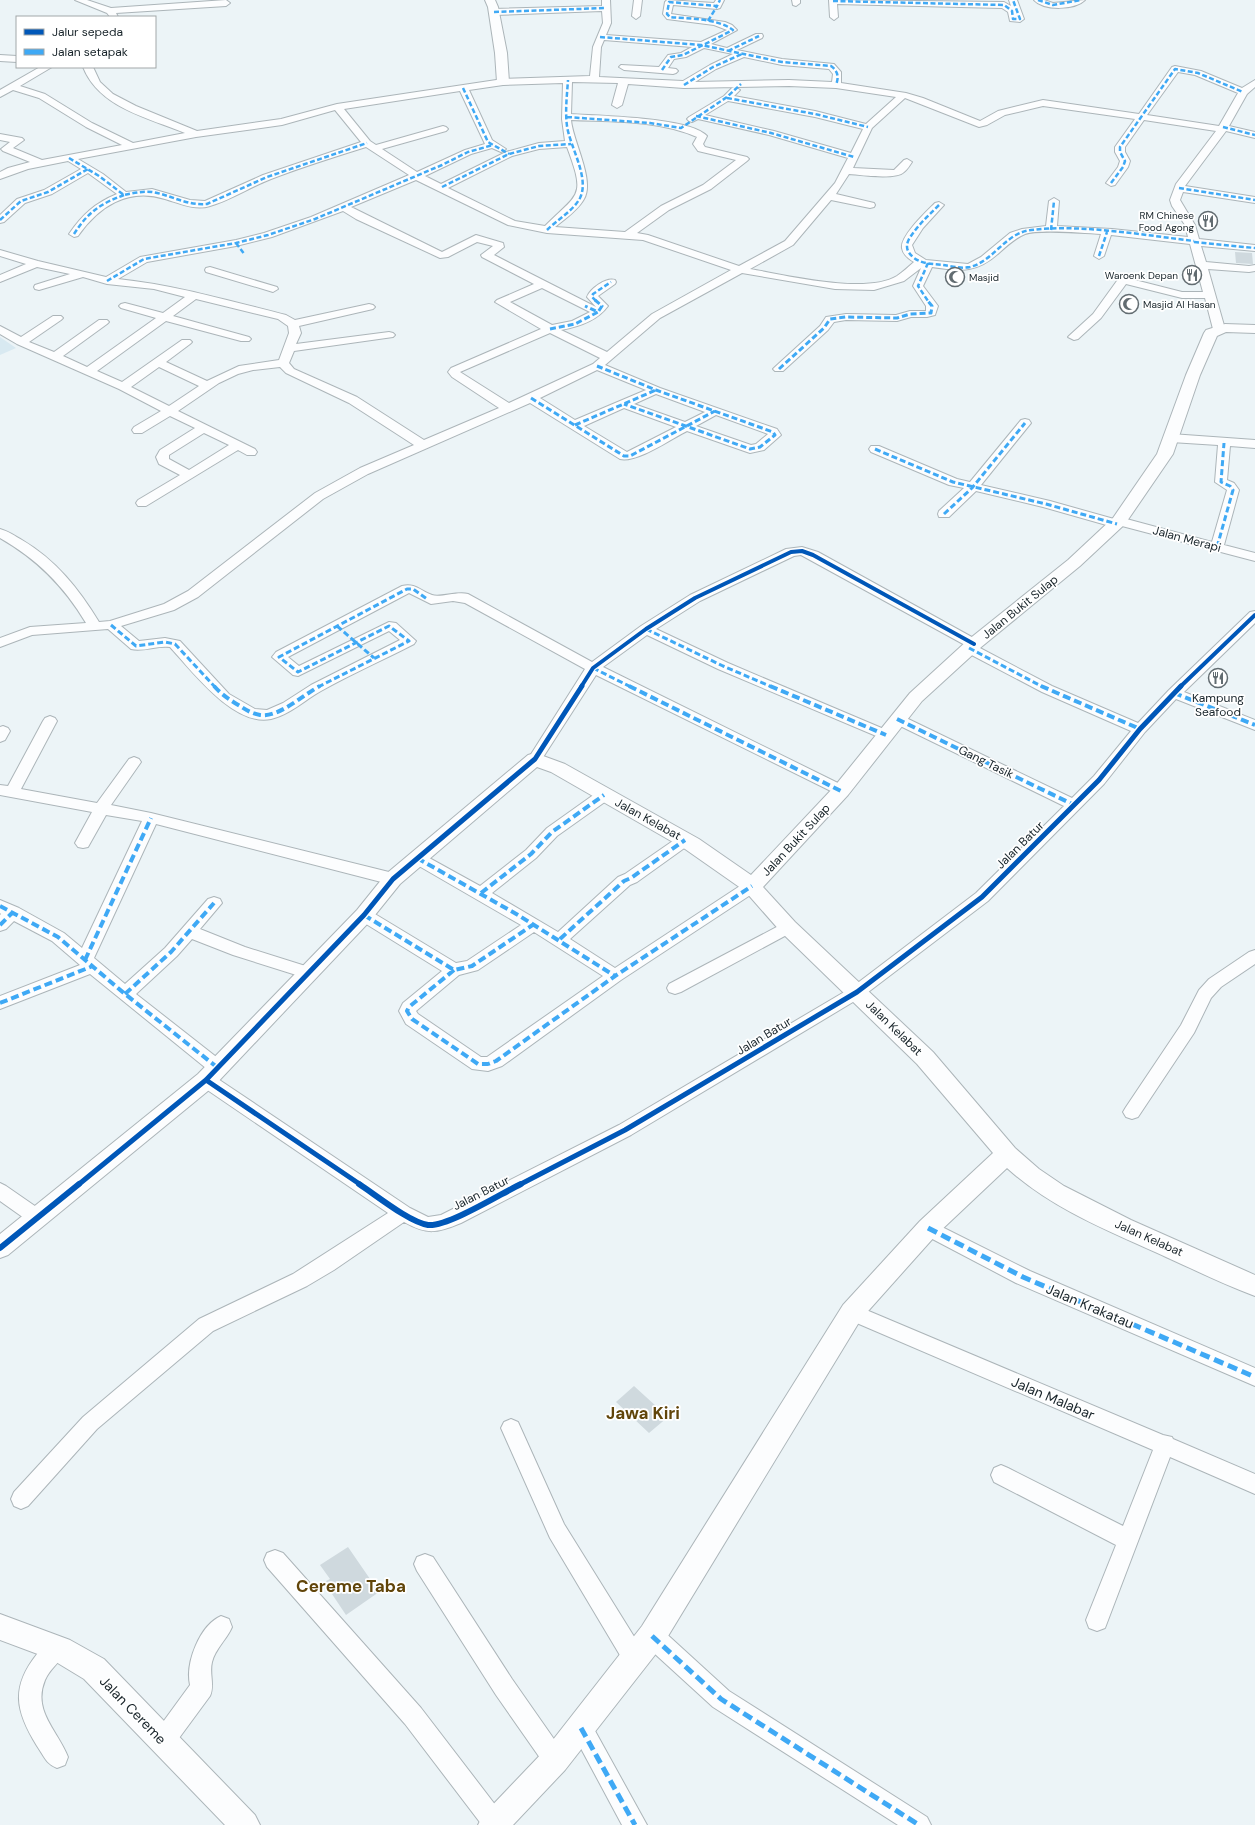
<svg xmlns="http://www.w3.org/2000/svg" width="1255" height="1825" font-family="'DM Sans',sans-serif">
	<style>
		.built { fill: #d8e9f1 }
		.building { fill: #cfd9de }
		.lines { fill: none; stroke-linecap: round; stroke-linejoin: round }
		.minor-casing { stroke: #acb5b9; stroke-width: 2 }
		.tertiary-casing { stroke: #acb5b9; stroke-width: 2 }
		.minor { fill: #fcfdfe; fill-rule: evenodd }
		.tertiary { fill: #fcfdfe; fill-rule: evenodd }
		.quiet-far3 { stroke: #3fa9f5; stroke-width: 2.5; stroke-dasharray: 5 2.5; stroke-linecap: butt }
		.quiet-far2 { stroke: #3fa9f5; stroke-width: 3; stroke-dasharray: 6 3; stroke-linecap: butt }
		.quiet-far1 { stroke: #3fa9f5; stroke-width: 4; stroke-dasharray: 8 4; stroke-linecap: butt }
		.quiet { stroke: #3fa9f5; stroke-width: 5; stroke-dasharray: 10 5; stroke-linecap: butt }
		.cycleway-far2-casing { stroke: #fff; stroke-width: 6 }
		.cycleway-far1-casing { stroke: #fff; stroke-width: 8 }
		.cycleway-casing { stroke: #fff; stroke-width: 9 }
		.cycleway-far2 { stroke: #0057b8; stroke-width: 4 }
		.cycleway-far1 { stroke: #0057b8; stroke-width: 5 }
		.cycleway { stroke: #0057b8; stroke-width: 6 }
		.labels { text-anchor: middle; stroke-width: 3.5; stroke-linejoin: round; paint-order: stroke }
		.far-poi-label { font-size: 10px; fill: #172329; stroke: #fff; text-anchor: end }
		.street-label { font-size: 12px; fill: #172329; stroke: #fff }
		.poi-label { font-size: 12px; fill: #172329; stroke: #fff }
		.near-street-label { font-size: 14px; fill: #172329; stroke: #fff }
		.near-quarter-label { font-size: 17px; font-weight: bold; fill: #61450a; stroke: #fff }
	</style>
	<rect width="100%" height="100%" fill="#ecf4f7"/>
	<path class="built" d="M0,337L16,348L0,355Z"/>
	<path class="building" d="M1235,252L1252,253L1253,264L1236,263Z
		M634,1386L668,1417L649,1433L616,1402Z
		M348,1547L379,1592L346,1615L324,1582L330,1579L320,1565Z"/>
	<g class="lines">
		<g class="minor-casing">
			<path id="minor" d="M75,0H87L111,8L226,0L230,3L226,6L116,13L118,17H110L107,13Z
				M602,0H610L611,23L606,35L701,42L727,30L714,25L667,19L663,14L665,2L667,0L714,3L716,0H724L720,8L717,9L673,5L671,14L725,22L732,25L737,30L711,44L727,48L756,34H762L763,36L762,38L737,50L782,59L834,64L841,72V83L906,93L923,98L980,121L998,111L1043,100L1139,114L1172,67L1175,66L1201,71L1242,88L1255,80V87L1247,94L1229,126L1255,132V138L1226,131L1185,186L1255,197V203L1183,192L1180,200L1195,225L1199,239L1255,245V251L1201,246L1206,262L1249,266L1255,265V271L1249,272L1208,269L1225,329L1223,331H1215L1213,329L1205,298H1182L1126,284L1101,318L1078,339L1074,340L1068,337L1070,335L1093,314L1119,278L1123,277L1182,292H1203L1190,244L1111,235L1104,256L1099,259L1094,256L1101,234C1083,233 1040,229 1025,234C1015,238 1007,246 1000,252C976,274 961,271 932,267L923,286L938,306L935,315L927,317H911L897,321L846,320L834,322L828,330L783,371H775L773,369L775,367L820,326L826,317L846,314L896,315L910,311H926V306L913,286L921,268L904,281L874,290L835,289L742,273L660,318L605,365L660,388L777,429L781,435L764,450L750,453L687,431C671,439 637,463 620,459L530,403L368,474L323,499L198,597L174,610L121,626L139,641L165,638L180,641L229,694L255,709L267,710L283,703L311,685L400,640L389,631L298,676L293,675L272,657L276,652L402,586C416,583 420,591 432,595C440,598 457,591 468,594L592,662L641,626L690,595L786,549L802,547L818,552L979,641L981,644L978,647L1052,686L1138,723L1169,690L1250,612L1255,611V623L1184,692L1255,720V730L1176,699L1145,732L1104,784L988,901L863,996L631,1135L461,1223C437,1233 427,1235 404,1222L334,1270L307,1286L213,1331L97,1429L28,1506L21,1509L14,1506L11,1499L14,1492L83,1417L199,1319L293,1274L388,1213L200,1085L197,1080L200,1075L206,1073L212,1075L410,1208L428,1217L441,1215L619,1125L851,988L976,893L1064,806L892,722L890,719L892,716L897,714L902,716L1072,798L1094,776L1131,731L1042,692L964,651L962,648L965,645L801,555L794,556L700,601L656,629L728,663L891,732L893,735L891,738L886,740L881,738L718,669L647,635L603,667L846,787L849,791L846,795L841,796L596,675L540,762L535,764L530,762L528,759L585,669L465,603L453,601L431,604L409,593L288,657L299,666L389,622L396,623L416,641L414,644C383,660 351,674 321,691C305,700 289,715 271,719C234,727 192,671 170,647C157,645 144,652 131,649L108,629L32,635L0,647V638L30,627L86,623C64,586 37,559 0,538V529C8,531 15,536 22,540C56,560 79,589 99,622L110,621L164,604L188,591L315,493L360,468L414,445L349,403L286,373L280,367L253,370L238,374L219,383L178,411L255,449L257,452L255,455H247L238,450L146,506H138L136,503L138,500L180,475L159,464L156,457L160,450L195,428L170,416L142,433H134L132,430L134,427L161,411L119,389L17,344L0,334V326L21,337L53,316H61L63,318L61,320L29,342L54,352L99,320H107L109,322L107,324L63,356L87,367L156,318L121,308L119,306L121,304L125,303L163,313L185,297L154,289L107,284L83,277L39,290L35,289L34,287L35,285L70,274L37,267L0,282V275L26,264L0,256V250L38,261L106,277L140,257L236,240L264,233L311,217L409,175L366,147C334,157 302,167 271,179C250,187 231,200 210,206C195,211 179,203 165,199C128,187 98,207 78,236L74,237L69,234C82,215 95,203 117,194L88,173L52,194L25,203L4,222L0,223V215L17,199L44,190L81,169L68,161L28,169L0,179V172L8,168L30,162L3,151L1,149L10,142L0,140V134L22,138L24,140L13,148L42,160L122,145L86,127L39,98L13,90L0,97V90L40,67H52L20,86L45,94L92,123L133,143L185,133C149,118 99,108 83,67H93L100,82L113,94L136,106L197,131L281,119L337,104L503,79L590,76L593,47L603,23L602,11L494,15L490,12L494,9L602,6ZM604,40L692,47L681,53L668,55L659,67L621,65L619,67L624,70L673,74L676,73L678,71L676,69L668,68L674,59L686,57L704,48L733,54L710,65L683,81L599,77L601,47ZM744,57L782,65L829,69L833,74L832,82L789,80L695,82L716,69ZM1178,72L1195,75L1238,93L1219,126L1147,115ZM572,82L618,83L612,105L617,108L622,105L628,84L684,88L789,86L836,88L896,97L866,124L815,111L734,96L740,90L735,87L732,88L724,96L689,117L687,119L689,121L692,122L698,119L769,135L848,158L835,183L785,241L739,266L648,235L637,233L669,210L711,189L747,161L749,159L747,157L705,147L703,144L707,136C690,117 598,116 571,114ZM563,83L562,119L565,141L539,143L506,152L441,184L425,176L471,154L492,148L501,152L506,149L492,140L469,90L503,85ZM460,91L485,144L465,150L417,172L382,149L446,131L448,129L446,127L443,126L376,145L370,141L344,109ZM905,98L979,127L987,125L1005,115L1043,106L1135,119L1115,147V152L1120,161L1118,167L1106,183L1111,186L1115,185L1128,167L1130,161L1125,152V147L1144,120L1216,131L1176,184L1170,200L1172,206L1185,225L1188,237L1112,229L1057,226L1059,201L1054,198L1049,201L1046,226L1022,229L1010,233L981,257L968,264L926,260L915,253L912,245L923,228L944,205L939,202L935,203C927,211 900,236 902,248C903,255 909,259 914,262C908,267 903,272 897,276C866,295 785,275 750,269L793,245L831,200L870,208L874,207L875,205L874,203L836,194L849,174C861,175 896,180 904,172C907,170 910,165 912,162L907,159L904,160L894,170L853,168L872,128ZM728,101L815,117L863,129L851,153L774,131L705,115ZM335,110L361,142L263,175L205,201L190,200L152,189L126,192L103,174L78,159L196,137L282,125ZM571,120C613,122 658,120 697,137L693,144L698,151L736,160L703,185L661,206L625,232L555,227C565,219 578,210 584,199C595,180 573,142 571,120ZM567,147C586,198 579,192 545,226L515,221L448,188L512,156L539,149ZM416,180L508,225L547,233L643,240L731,270L652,314L607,352L561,330C578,327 597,321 608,306L598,296L615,284L616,282L615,280C606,277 590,289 587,297L596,307L494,255L504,247L503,243L476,235L442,252L351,207ZM343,211L356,219L440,258L448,257L477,242L493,246L481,255L482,257L534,284L497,300L495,302L541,329L451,368L448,372L452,377L499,408L424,440L357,397L294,369L289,363L294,351L393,337L395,335L393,333L389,332L296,344L301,333L299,326L373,309L375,307L373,305L369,304L295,320L286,315C230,301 175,285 118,279L147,262L236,246L272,237ZM542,288L590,312L572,321L552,325L510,302ZM196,299L278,319L288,326L289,333L279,360L239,366L207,381L166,362L190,344L192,342L190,340H182L122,382L97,371L166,321L241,341H249L251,339L249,337L173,316ZM550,333L600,358L593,364L509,403L460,372ZM159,367L199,386L169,406L131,387ZM597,370L646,390L575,420L540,398ZM656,394L705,412L685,422L634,404ZM624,408L676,427L627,452L584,426ZM716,415L768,434L756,444L751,445L696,426ZM204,433L229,445L189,470L169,459V455Z
				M634,0H642L640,16L636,19L632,16Z
				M792,0H800V3L796,6L793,5Z
				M829,0L1004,2L1011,6L1009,0H1017L1024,19L1020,22L1010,21L1008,12L1002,8L837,4L838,17L834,20L830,17Z
				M1034,0H1044L1053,3L1085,0C1075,10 1044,11 1034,0Z
				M0,55L17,56V62L0,61Z
				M210,267L277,287L278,289L273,292L206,272L205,270L206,268Z
				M1025,419L1029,420L1031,423L981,485L1050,501L1114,519L1119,517L1212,542L1227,490L1215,482L1218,445L1171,442L1167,441L1165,438L1167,435L1171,434L1255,440V448L1230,446L1227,480L1234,483L1239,490L1224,545L1255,553V561L1122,526L1117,528L1043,507L976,491L949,517H939L938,514L939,511L964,488L949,485L871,452L869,449L871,446H879L957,479L970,482L1021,420Z
				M50,716L55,718L57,721L21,789L97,803L129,759L134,757L139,759L141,762L111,805L151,813L393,873L399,875L401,879L399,883L393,885L156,824L94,958L125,984L165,948L208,899L214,897L220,899L222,903L200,929L245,947L315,969L317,973L315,977L309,979L233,955L192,939L177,956L136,994L224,1063L227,1068L224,1073L218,1075L212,1073L90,974L0,1009V996L80,965L52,941L14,921L6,929L0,931V915L1,914L0,913V900L19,908L64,933L82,948L142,821L106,815L88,847L83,848L78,847L75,843L92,812L0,795V785L8,786L43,721L45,718Z
				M3,726L8,728L10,731L5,740L0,742V727Z
				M604,790L609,791L612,795L609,799L557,836L536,858L492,893L558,932L618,877L625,874L680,836L685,835L690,836L693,840L690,844L637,882L630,885L570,939L615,968L746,882L752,880L758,882L760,886L758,890L621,980L502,1066L488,1071L472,1069L406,1024L399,1011L403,1003L442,971L358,919L356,915L358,911L364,909L370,911L456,963L467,961L521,925L412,862L409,858L412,854L417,853L422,854L480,886L526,850L547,828L599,791ZM534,932L603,976L487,1057H481L418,1014L416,1011L459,975L478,970Z
				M788,921L794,923L796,927L794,931L681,992L675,994L669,992L667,988L669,984Z
				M1255,950V964L1221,987L1211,998L1194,1033L1138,1117L1132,1119L1126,1117L1123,1112L1126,1107L1181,1025L1199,990L1209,979L1249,952Z
				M0,1183L6,1186L45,1213L47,1218L45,1223L38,1226L31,1223L0,1201Z
				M928,1220L1030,1271L1255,1368V1386L1016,1283L921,1233L919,1228L921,1223Z
				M852,1304L1163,1435L1172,1437L1173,1439L1255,1474V1494L1170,1457L1105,1628L1097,1631L1089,1628L1086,1620L1116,1545L994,1482L991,1475L994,1468L1001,1465L1008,1468L1123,1526L1153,1450L845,1318L842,1312L845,1306Z
				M511,1419L518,1422L564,1524L643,1651L646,1659L643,1667L635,1670L627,1667L550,1538L501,1428L504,1422Z
				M275,1550L283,1553L421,1708L503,1815L507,1823L506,1825H482L405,1724L267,1567L264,1560L267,1553Z
				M425,1554L433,1557L512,1679L563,1752L566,1760L563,1768L555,1771L547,1768L496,1695L417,1571L414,1564L417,1557Z
				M221,1616L229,1619L232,1627C227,1639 215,1649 212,1662C209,1674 215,1685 210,1696L171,1749L163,1752L155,1749L152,1741L155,1733L190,1685C185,1663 200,1625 221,1616Z
				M652,1625L660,1628L729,1691L927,1817L931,1825H898L713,1707L644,1644L641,1636L644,1628Z
				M57,1636L65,1639L68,1647C63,1660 50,1668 45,1680C32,1711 58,1731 68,1757L65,1765L57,1768C46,1764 44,1756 37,1746C16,1712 10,1688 37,1654C44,1647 48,1640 57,1636Z
				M581,1717L589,1720L647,1825H622L570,1728L573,1720Z"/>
		</g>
		<g class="tertiary-casing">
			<path id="tertiary" d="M485,0H495L498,7L507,53L509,82L503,85L497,82L495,53L488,7Z
				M1225,324L1255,325V333L1226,332L1217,336L1200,375L1173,454L1125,524L1080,566L980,648L922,701L848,795L763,887L795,922L933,1052L1015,1148L1039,1169L1064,1186L1131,1220L1255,1275V1296C1225,1285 1195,1270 1166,1257C1111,1232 1052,1209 1007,1168L936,1235L861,1319L662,1646L565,1770L513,1825H478L483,1815L545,1750L642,1626L843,1305L920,1221L993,1153L917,1064L781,932L745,891L685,849L551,772L537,767L400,884L371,920L214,1086L8,1255L0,1258V1234L198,1074L357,910L386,874L528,755L535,753L565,764L699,839L751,875L834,787L910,693L968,640L1068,560L1113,518L1157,454L1186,375L1204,333L1206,330Z
				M0,1614L70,1640L104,1659L255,1815L260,1825H225L84,1679L51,1659L0,1640Z"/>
		</g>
		<use href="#minor" class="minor"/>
		<use href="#tertiary" class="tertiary"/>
		<path class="quiet-far3" d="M1038,0L1053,5L1081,0
			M833,1L1004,5L1012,11L1013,19H1020L1013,0
			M494,12L606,8
			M708,21L717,6
			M600,37L701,45L782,62L831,66C838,71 839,77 836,85
			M728,51L759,36
			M662,70L671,57L683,55L733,30C717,18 689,19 670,17L667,14L669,2L717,6L720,0
			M684,85L713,67L742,54
			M463,88L488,142L509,154
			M727,98L815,114L868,127
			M696,116L771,133L854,157
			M567,117L650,123L681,128L727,97L741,84
			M1223,127L1255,135
			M69,158L99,176L124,195C133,193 143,191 152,192C171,195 187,206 207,204L267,177L367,143
			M1111,183L1123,167L1125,161L1120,152V147L1175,69L1198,73L1243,92
			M442,187L509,154L539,146L571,144
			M1179,188L1255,200
			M939,205C928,216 917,226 909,239C905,247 907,252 914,258C922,264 933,264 943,265C951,266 961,269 970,267C994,261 1005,233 1031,230C1082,224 1143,235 1194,241
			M0,220L21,201L48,192L88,169
			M547,230C557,220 573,211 580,198C590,178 570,147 567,126C565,111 567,95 568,80
			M1051,230L1054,201
			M74,234C88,212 100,204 124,195
			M1194,242L1255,248
			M236,243L245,255
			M1099,256L1107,232
			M928,263L918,286L928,301
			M107,281L144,259L236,243L268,235L315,219L442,165L468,152L493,145
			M596,301L592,297L593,294L611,282"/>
		<path class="quiet-far2" d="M595,300L602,306L598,312
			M550,329L575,324L598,312L585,306
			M597,366L656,390L773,432L775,435L760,447L750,449L624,404
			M779,369L824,328L830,319L846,317L897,318L910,314L931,313L932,306L927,300
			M531,398L624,456H630L715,411
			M575,425L656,390
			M875,449L953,482L1046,504L1117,524
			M944,514L972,488L1025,423
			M1217,547L1233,490L1230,486L1221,482L1224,443
			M111,625L136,646L165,642L175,644L215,687
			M337,626L374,658
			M646,629L723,666L772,687
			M969,648L1043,687
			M593,668L631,687
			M318,687L409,641L389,626L298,672L279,657L407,589H413L427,599"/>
		<path class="quiet-far1" d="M214,686C222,695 230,700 240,706C246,710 253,714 260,715C279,718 304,694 320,686
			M629,686L841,791
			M770,686L886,735
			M1041,686L1140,729
			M1174,693L1255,725
			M897,719L1074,805
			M417,858L518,915L615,976
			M481,893L531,854L552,832L604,795
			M0,906L58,937L125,994L218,1068
			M364,915L454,970L472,966L534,924
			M0,925L13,912
			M560,939L624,881L631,878L685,840
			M85,960L151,818
			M454,970L409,1007L407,1011L412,1019L478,1064H488L496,1061L615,976L752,886
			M125,994L171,952L214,903
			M0,1003L93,966"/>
		<path class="quiet" d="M928,1228L1023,1277L1255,1377
			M652,1636L721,1699L919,1825
			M581,1728L635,1825"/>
		<g class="cycleway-far2-casing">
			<path id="cycleway-far2" d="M581,687L593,668L646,629L695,598L791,552L802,551L813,555L974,644
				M1180,687L1255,615"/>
		</g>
		<g class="cycleway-far1-casing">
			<path id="cycleway-far1" d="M206,1080L361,1185
				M78,1185L206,1080L364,915L393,879L535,759L582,686
				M519,1185L625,1130L857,992L982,897L1099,780L1140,729L1181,686"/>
		</g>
		<g class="cycleway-casing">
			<path id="cycleway" d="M359,1184C376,1195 409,1222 428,1225C448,1227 502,1193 521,1184
				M0,1248L79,1184"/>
		</g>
		<use href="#cycleway-far2" class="cycleway-far2"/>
		<use href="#cycleway-far1" class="cycleway-far1"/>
		<use href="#cycleway" class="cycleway"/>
	</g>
	<defs>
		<g id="restaurant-ring" transform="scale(1)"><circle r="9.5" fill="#fff" stroke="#626c71" stroke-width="1.5"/><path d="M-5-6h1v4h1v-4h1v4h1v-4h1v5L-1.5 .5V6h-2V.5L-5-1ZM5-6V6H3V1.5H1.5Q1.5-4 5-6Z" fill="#626c71"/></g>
		<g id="mosque-ring" transform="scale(1)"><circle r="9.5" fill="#fff" stroke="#626c71" stroke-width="1.5"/><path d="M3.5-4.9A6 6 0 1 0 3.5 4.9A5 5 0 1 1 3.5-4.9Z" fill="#626c71"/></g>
	</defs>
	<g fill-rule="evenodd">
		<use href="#restaurant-ring" x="1208" y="221"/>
		<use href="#restaurant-ring" x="1192" y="275"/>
		<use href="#mosque-ring" x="955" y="277"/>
		<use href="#mosque-ring" x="1129" y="304"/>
		<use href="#restaurant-ring" x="1218" y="678"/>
	</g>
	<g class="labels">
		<g class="far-poi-label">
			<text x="1194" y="219">RM Chinese<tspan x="1194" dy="12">Food Agong</tspan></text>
			<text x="1178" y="279">Waroenk Depan</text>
			<text x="969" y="281" text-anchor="start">Masjid</text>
			<text x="1143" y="308" text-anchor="start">Masjid Al Hasan</text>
		</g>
		<g class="street-label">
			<text transform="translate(1187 539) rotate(15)" y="4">Jalan Merapi</text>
			<text transform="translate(1020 607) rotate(-39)" y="4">Jalan Bukit Sulap</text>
			<text transform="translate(986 762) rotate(26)" y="4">Gang Tasik</text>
			<text transform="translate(648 819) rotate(29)" y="4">Jalan Kelabat</text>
			<text transform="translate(796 840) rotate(-47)" y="4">Jalan Bukit Sulap</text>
			<text transform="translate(1020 845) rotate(-45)" y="4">Jalan Batur</text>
			<text transform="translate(894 1028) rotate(44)" y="4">Jalan Kelabat</text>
			<text transform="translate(764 1036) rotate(-31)" y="4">Jalan Batur</text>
			<text transform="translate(481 1193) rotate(-27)" y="4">Jalan Batur</text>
			<text transform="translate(1149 1238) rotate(24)" y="4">Jalan Kelabat</text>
		</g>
		<g class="poi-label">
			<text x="1218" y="702">Kampung<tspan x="1218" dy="14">Seafood</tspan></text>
		</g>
		<g class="near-street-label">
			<text transform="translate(1090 1306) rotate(23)" y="5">Jalan Krakatau</text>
			<text transform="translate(1053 1398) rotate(23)" y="5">Jalan Malabar</text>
			<text transform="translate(133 1710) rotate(46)" y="5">Jalan Cereme</text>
		</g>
		<g class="near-quarter-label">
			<text x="643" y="1419">Jawa Kiri</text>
			<text x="351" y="1592">Cereme Taba</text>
		</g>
	</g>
	<rect x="16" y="16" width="140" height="52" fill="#ffffff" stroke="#a2a7a9"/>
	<rect x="24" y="29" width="20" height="6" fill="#0057b8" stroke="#a2a7a9"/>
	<text x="52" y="36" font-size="12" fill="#172329">Jalur sepeda</text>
	<rect x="24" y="49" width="20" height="6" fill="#3fa9f5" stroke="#a2a7a9"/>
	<text x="52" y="56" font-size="12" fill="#172329">Jalan setapak</text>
</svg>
